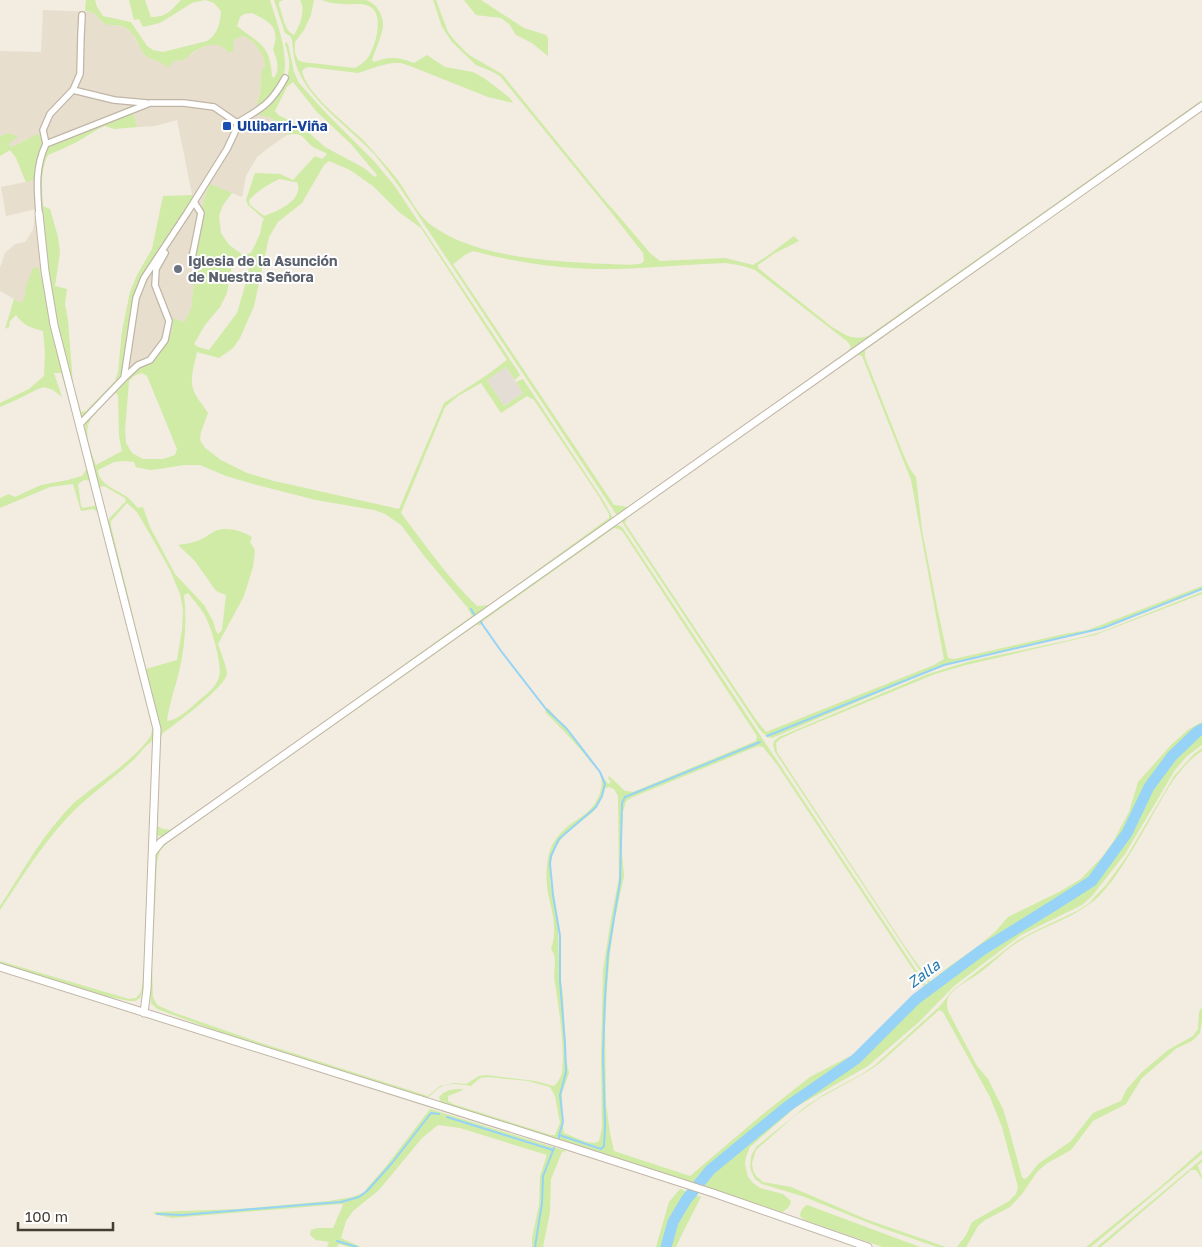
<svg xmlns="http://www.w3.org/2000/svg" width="1202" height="1247" font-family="'Golos Text',sans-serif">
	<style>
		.residential { fill: #e7dece }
		.industrial { fill: #e4ddd6 }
		.green { fill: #cfeba5; fill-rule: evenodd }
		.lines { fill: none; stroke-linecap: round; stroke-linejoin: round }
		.stream { stroke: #96d3f6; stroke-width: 2 }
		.river { stroke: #96d3f6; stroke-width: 11 }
		.minor-casing { stroke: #c1b6a6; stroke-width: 8 }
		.tertiary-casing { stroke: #c1b6a6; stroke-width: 9 }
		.minor { stroke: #fff; stroke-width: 5.5 }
		.tertiary { stroke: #fff; stroke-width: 7 }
		.transit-dot { fill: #1a4fb4; stroke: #fff; stroke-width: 2 }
		.worship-dot { fill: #6b7280; stroke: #fff; stroke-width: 2 }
		.labels { text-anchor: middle; stroke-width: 4; stroke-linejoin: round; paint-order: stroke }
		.transit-label { font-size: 14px; font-weight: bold; fill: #164399; stroke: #fff; text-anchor: start }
		.worship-label { font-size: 14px; font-weight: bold; fill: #5b616d; stroke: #fff; text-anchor: start }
		.water-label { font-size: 15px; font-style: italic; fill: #227aaf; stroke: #fff }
	</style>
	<rect width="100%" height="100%" fill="#f2ece1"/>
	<path class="residential" d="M43,10L93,12L103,23L125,27L132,33L144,54L151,59L160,62L183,60L199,49L209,45L218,44L224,47L234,40L242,36L246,37L254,43L263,56L265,66L262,69L261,74L260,94L257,103L276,93L278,96L268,107L256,113L269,117L288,127L287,135L271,146L257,157L246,176L242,197L210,185L206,192L202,208L191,309L184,322L173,319L172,330L166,342L125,380L127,335L131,312L139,286L193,199L177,120L155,126L137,127L133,112L98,126L43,155L39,180L42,220L45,228L49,282L45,288L41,277L39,268L27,294L21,303L0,291V268L5,253L15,244L25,242L33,230L36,209L6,216L1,187L26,182L21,171L27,139L11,147L7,144L17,137L10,133L0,136V51L41,52Z"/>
	<path class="industrial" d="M506,367L523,393L504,406L487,380Z"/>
	<path class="green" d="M86,0H95L97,7L103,16L131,22L147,46L153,50L163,52L207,41C218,34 220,24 221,11L214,3L205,0H270C278,27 295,67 277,92C272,98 264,103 259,108L257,103L260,94L261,74L262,69L265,66L263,56L254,43L246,37L242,36L234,40L233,52H228C218,39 203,46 192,53C190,55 186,59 182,60C180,61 177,60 174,61L167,68C165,66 164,64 161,63C155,59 149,60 144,54C138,46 136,34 126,28C119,23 109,27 104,23C95,17 99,13 85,11ZM252,13C269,21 281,27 273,49C276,58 281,68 274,78L272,76C270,44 259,44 237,26L240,17L244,14Z
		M129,0H145L151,17C167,17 170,11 181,0H205L192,3L160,23L143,27L139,19L134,20Z
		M274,0H283L279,2V5C283,15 284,31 294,35C300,26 306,10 300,0H314L311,15L304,30L295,42V53L298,60L302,62L355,68C360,65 363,63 367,59C375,48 384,18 372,8C365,2 352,5 345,4C337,4 330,3 322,0H366C376,3 383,14 383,25C383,33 375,51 372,60L374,62C390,56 398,57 414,63L427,55L445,67L473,72L484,78L510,98L513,103L488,97L410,66L401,63H392L379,66L358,73L309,67L305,68L302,71C306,93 345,123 362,139C374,152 386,165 397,179C409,195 417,216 434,227C448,237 466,244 483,249C523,260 566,262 607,264C615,264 636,266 642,263C643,263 643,261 644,261L643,253L611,212L500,76L491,71L476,65L452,42L442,27L433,0H436L448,32L455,41L469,55L502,74L601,196L622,220L650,253L660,261L725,258L753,265L770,254L794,236L799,241L775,253L758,265V268L832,327C846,335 852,341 868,336L1202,100V104L619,515L616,514L424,224C409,200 393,177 375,155C352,130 310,101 298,70C294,61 293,50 292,40L290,36L285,33ZM473,251C521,264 570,270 618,269C654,268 690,264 726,263L743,266L755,270L848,342L851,347L848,351L629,507L614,505L453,264L465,255Z
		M464,0H481L524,28L546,35L548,38V56L532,43L516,35L509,24L501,18L476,15Z
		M286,42L288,44L294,72L299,83L326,113L373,160L394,185L517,370L520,375L515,380L506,367L487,380L504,406L523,393L516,382L523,379L603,500L613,518L612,521L163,836H159L156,835L155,831L159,746L107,521L126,501L125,498L104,486L99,487L85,435V422L125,380L166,342L172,330L173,318L184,322L191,309L202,208L206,192L210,184L232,193L223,205L219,216L221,233L229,245L243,255L251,253L260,234L262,223L264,219L248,205L246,200L255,173L280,174L293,180L315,156L322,159L327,154C323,151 319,150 315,148C303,141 305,131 287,135L288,127L269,117L255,114C260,111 265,109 269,106C281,95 291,76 289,59C288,54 287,49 285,44ZM293,82L317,112L351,144L377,175L375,177L364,168L325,147L301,126L278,115L275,111L287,87ZM329,161L350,170L373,186L399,212L421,228L507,360L487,375L444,403L399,509L274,481L247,473L221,460L205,448L200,440L201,432L208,413C202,404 193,394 192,384C191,374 195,362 197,352L219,358L233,348L240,338L254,306L269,237L278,222L302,203L324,165ZM280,179L294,182H297C298,184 299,188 298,190C296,204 275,212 264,216L250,205L249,200C255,193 271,182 280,179ZM238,257L250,262L245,286L237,313L209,350L198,347L194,344L205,325L220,307L227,293L233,260ZM142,373L147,376L177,449L175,455L163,459H143L132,453L126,443L125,430L129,381L134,376ZM481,383L501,413L527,396L534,400L598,495L609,514V518L489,605L477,606C448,578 425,545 401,513L445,407L458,396ZM115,393L118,395L119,436L122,451L96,465C80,423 86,422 115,393ZM125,461L134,462L136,467L150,470L159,469L184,465H200L226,476L257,485L316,500L374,510L385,514L401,525L425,557L467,607L472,616L172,830L163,829L157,826L160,741L162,734C174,725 227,686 227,673C227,668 220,650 218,644L244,596L253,567L255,550L250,542L252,537C242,531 229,527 218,530C213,531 208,536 204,538C196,542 187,544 178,545L195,561L216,591L226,595L222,630L218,634L216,631L213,621L204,605L175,574L150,527L143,507L138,508C135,505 131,500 127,497C116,489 99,485 98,470L114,462ZM127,503L137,512L151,536L170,570L180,594L183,610L182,630L177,660L146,669L111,526V521ZM188,593C193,600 200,607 204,614C211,625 223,666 219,677C216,688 205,695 196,703C188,710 178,720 167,721C169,705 175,688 179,672C185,646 187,621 184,595Z
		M1202,109V111L865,350V357L902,451L910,469L916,477L922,530L937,607L948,658L954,659L1064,634L1088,630L1202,586V589L1098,630L975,657L942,666L772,738L767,737L760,730L622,522L624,518ZM859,355L862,356L911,480L944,659L934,665L766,732L757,721L730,681L625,523L627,518L853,357Z
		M133,112L137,127L114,129L105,126L98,129L77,142L60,150L48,155C40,171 42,189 43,206L50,209L58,237L60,253L55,286L67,289L65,304L68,320L73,384L81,412L86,411L115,381L118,372L122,331L130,292L137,275L152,249L163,196L193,195V199L147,268L131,312L127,335L125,363L119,380L110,390L82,417L80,416L76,401L51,296L49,282L45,228C39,210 38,175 43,156C44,153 46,149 49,146Z
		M10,133L18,137L8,144L11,147L38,134L42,136V142L37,159L35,179L26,182L16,158L10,150L0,156V136Z
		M33,268H39L41,277L45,287L52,320L94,481L84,480L78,484L81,506L83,508L99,505L152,715L155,731L146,957L143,990L140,998L135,1001H129L97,994L0,964V961L129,999L136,998L141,992L143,979L154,744L152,741C143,747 138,757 130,763C109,782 85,798 66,819C40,847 21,879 0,910V906C20,876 37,844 61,817C67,810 73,803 80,798C101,781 135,759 150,737C152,733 152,730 152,726L119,594L98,512L93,509L81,511L73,484L50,487L0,508V498L9,494L15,497L41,485L68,480L82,476L86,470L85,457L61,373H54L62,397L53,390L44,387L38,389L16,400L0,407V403L29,389L44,376L45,353L43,331C31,328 23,325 16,315L10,321L9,327L5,329L14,299L21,303L26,294L25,289Z
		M614,525H617L622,527L926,985L928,983L775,752L773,745L774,741L779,737L928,674L971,661L1079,638L1101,632L1202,592V594L1095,635L966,665L935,674L797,731L780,739L776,743L777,752L902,942L930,982L947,968L977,947L996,931L1008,917L1059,892L1081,879L1102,857L1113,842L1129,812L1138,782L1172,744L1189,729L1202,722V745L1187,756L1175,770L1125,854L1092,896L1082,905L1021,935L954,986L920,1021L868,1066L796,1107L750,1147L746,1157L745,1164L748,1177L753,1183L760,1188L783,1194L791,1201C790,1207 787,1209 782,1212L626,1161L444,1104L441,1103L439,1097C445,1090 452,1089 461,1089L463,1090L448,1096V1101L453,1104L551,1135H555L560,1123L555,1096L550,1087L528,1081L488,1077L480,1078L471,1086C460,1084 449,1082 439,1088C434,1091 432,1096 426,1098L214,1030L157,1009L151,1003L150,976L154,857L156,851L164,843ZM614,528L619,529L623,532L757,736L756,741L633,792L625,791L609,776L608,778L611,782L608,784L577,741L548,708L545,712C560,727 576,743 589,760C592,764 597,768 599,772C607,787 596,806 584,815C567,826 552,837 548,858C546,870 546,881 548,893C552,912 558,930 551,949C559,960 552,971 555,983C559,1009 563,1035 563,1061C562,1066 563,1071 561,1076C559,1080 557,1083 554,1086L535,1081L486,1075L479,1076L466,1084L455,1083L440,1086L428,1096L261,1043L175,1013L157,1005L153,997L152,968L157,861L160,851L167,843L476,625H480L483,623V621ZM758,746L763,747L778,766L924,986L907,1002L877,1038L858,1052L810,1077L763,1114L690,1176L614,1151L610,1133L606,1104L605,1026L607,988L610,953L615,918L624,876L621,843L623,812L626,801L633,797ZM609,787L614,789L618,796L619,878L612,913L603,970L601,1059L602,1128L599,1141L595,1143L586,1142L564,1133L563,1127L562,1093L569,1073L566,1059L563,996L559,965L558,927L550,880L551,860L555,847L565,834L593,812L599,803L605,788Z
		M1202,748V751C1178,767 1166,792 1152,816C1139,839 1127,860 1112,881C1104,890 1098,899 1088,905C1066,921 1040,927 1018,942C1005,950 994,962 982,971C972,979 957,985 949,996C946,1001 947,1005 948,1011L977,1066L988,1079L1003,1109L1007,1122L1022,1177L1024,1179L1027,1178L1038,1164L1071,1141L1093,1113L1121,1101L1126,1090L1142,1072L1168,1050L1193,1036L1198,1029L1199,1012L1202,1007V1020L1200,1033L1192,1041L1177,1048L1142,1078L1126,1104L1093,1121L1071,1150L1046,1164L1037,1172L1022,1194L1010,1207L985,1220L978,1226L966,1247H957L966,1235L972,1222L1009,1201L1016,1194L1018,1187L1002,1127L990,1097L943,1012L939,1010L880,1063L865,1073L818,1099L793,1117L756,1150L752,1163L753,1170L756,1176L763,1182L791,1187L868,1220L946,1247H937L879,1227L802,1196L762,1184L755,1179L752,1173L750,1168L751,1156L756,1147L805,1107L823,1095L862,1074L875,1065L939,1007L952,991L1018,940L1037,930L1077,911L1088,904L1106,885L1127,856L1174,776L1193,755Z
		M430,1109L566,1151L562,1152L551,1179L550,1212L543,1247H532V1238L539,1205L540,1176L547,1155L460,1128L438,1125L422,1138L379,1190L353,1211L346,1221L341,1238L361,1247H349L339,1244L337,1247H327L329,1242L316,1240L310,1235L311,1230L317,1228H333L343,1205L341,1204L172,1218L154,1214V1212L240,1209L329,1201L352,1197L363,1193L387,1165Z
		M1202,1150V1154L1091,1247H1086L1159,1188Z
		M1202,1159V1162L1198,1165C1199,1171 1202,1174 1202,1179L1196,1170H1191L1101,1247H1097Z
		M680,1189L701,1197L683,1232L676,1247H656L669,1202Z
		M807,1205L818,1209L920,1247H883L804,1220L800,1216C801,1210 802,1208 807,1205Z"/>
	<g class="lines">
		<path class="stream" d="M471,609L475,616
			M480,621L501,651L546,709L567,729L600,772L605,784L602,796L596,807L559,839L551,856L550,864L553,895L560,936V981L565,1043L566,1072L560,1095L563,1122L559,1135
			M767,736L944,665L1103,628L1202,589
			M447,1117L553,1150
			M559,1138V1135L601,1149L604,1146L605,1126L603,1055L605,997L608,954L620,882L622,803L625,797L760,742
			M157,1214L182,1215L314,1204L341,1202L359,1197L367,1191L392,1163L431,1113L439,1114
			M337,1241L357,1247
			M535,1247L542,1203L543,1176L554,1148"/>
		<path class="river" d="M666,1247L673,1222L686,1200L710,1170L788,1106L856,1059L916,999L982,950L1056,904L1092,881L1127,833L1149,787L1172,756L1197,732L1202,729"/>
		<g class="minor-casing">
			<path id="minor" d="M73,90L114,100L147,103
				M46,144L43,130L50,114L73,90L80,74L81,35L82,15
				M39,214C37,188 35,167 46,144L150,103H184L214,107L237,123
				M192,258L201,213L194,202
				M124,378L138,365L150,360L165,340L169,321L155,285L156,269L165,253
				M80,424L124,378L136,298L144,278L187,213L227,149L235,132L237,123C262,108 271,104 285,78"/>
		</g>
		<g class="tertiary-casing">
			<path id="tertiary" d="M39,214L45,271L54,325L157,729L147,989L144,1013
				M153,852L161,842L867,343L1202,106
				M0,967L561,1144L713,1193L868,1247"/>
		</g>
		<use href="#minor" class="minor"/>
		<use href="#tertiary" class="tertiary"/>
	</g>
	<rect class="transit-dot" x="222" y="121" width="10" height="10" rx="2.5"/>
	<circle class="worship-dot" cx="178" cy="269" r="5"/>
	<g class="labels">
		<g class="transit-label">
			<text x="237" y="131">Ullibarri-Viña</text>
		</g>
		<g class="worship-label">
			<text x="188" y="266">Iglesia de la Asunción<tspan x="188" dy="16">de Nuestra Señora</tspan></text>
		</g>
		<g class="water-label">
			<text transform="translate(924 974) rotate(-37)" y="5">Zalla</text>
		</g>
	</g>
	<path d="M18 1222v8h95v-8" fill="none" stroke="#443c31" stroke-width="2.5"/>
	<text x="25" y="1222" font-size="15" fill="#443c31" stroke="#ffffff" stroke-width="4" paint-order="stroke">100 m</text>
</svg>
